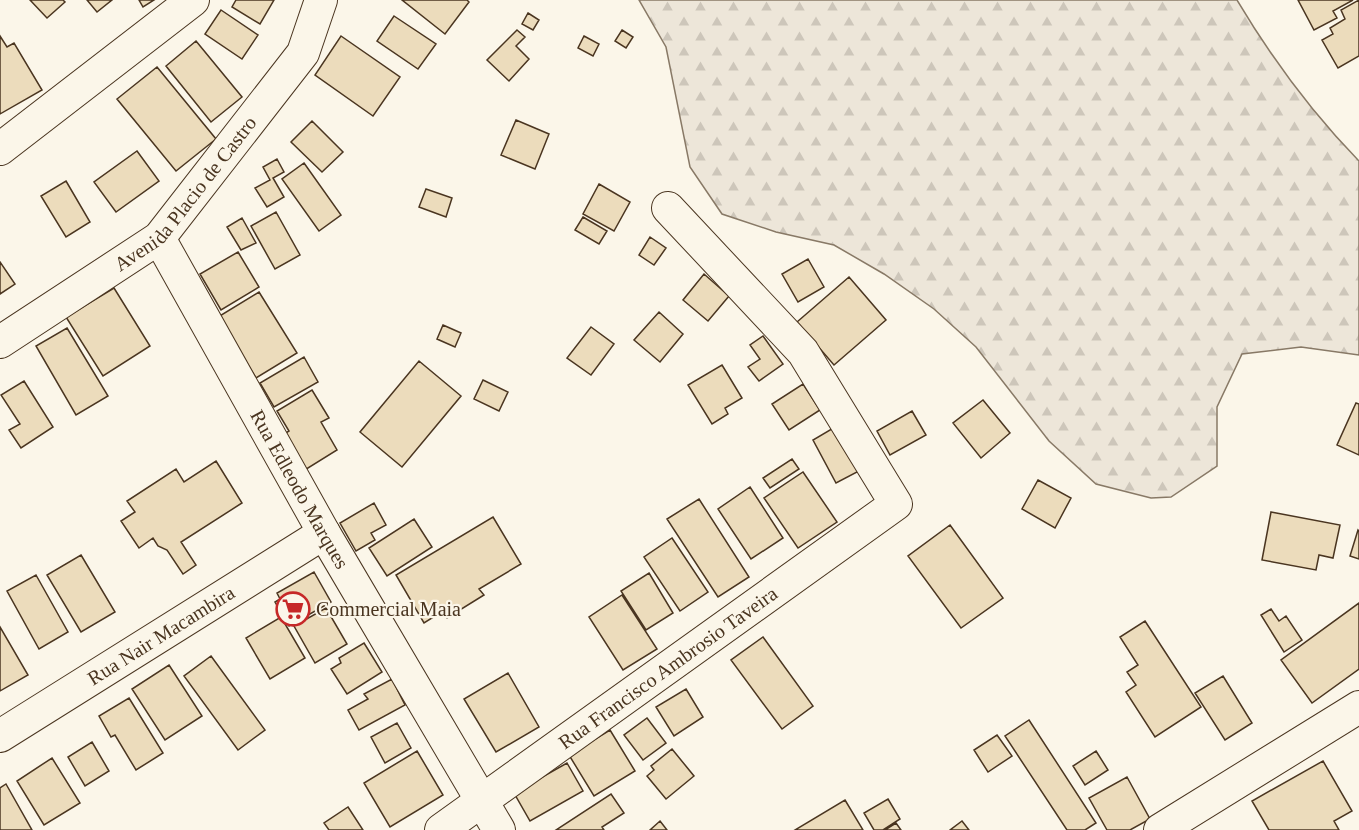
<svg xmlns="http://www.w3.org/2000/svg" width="1359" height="830" font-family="'Times New Roman',serif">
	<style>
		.forest { fill: url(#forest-firs); stroke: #887966; stroke-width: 1.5 }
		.building { fill: #ecdcbc; stroke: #4a3520; stroke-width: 1.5 }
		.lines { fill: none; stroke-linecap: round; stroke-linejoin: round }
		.minor-casing { stroke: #4a3520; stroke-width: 34 }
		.minor { stroke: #fbf6e9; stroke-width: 32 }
		.labels { text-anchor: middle; stroke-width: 4.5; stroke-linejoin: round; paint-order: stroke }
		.street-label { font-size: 20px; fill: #4a3520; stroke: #fbf6e9 }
		.poi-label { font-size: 20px; fill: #4a3520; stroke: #fbf6e9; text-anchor: start }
	</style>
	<defs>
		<pattern id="forest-firs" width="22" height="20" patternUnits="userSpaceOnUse" patternTransform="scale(1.5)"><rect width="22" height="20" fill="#ede6d9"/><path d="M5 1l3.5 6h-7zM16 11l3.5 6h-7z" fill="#cdc6ba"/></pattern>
	</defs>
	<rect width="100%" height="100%" fill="#fbf6e9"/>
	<path class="forest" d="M639,0H1237C1271,57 1312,113 1359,161V355L1301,347L1242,354L1217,407V466L1171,497L1151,498L1096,484L1049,441L976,347L934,309L884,274L834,245L776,232L722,214L690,167L666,47Z"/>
	<path class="building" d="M30,0H63L65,2L47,18Z
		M87,0H112L97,12Z
		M139,0H154L143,7Z
		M236,0H274L260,24L232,7Z
		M402,0H467L469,2L445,34Z
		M1298,0H1353L1333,11L1337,18L1314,30Z
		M1359,0V56L1338,68L1322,40L1333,34L1330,28L1345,19L1341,10Z
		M221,10L258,35L242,59L205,34Z
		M528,13L539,20L533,30L522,24Z
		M394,16L436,44L418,69L377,41Z
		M517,30L525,37L516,46L529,59L509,81L487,60Z
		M622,30L633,37L626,48L615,41Z
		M0,36L7,47L14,43L42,90L0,114Z
		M341,36L400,77L373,116L315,75Z
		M584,36L599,44L593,56L578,48Z
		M196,41L242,97L211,122L166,66Z
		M157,67L216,139L176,171L117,99Z
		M516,120L549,134L535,169L501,155Z
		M312,121L343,152L322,172L291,142Z
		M137,151L159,181L116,212L94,182Z
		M277,159L284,172L273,178L284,197L267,207L255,188L270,180L263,167Z
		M304,163L341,215L319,231L282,179Z
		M66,181L90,222L66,237L41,196Z
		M599,184L630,202L614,231L583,214Z
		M426,189L452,198L446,217L419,207Z
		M276,212L300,255L275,269L251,226Z
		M583,217L607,231L599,244L575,230Z
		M242,218L256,243L241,250L227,227Z
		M650,237L666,248L654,265L639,255Z
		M238,252L259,287L221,310L200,274Z
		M808,259L824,287L798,302L782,274Z
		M0,262L15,284L0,294Z
		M704,274L729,296L708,321L683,300Z
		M849,277L886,320L834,365L797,322Z
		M114,288L150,346L103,376L66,317Z
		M259,292L297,353L256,378L218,317Z
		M659,312L683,334L660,362L634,340Z
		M443,325L461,333L455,347L437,339Z
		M591,327L614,344L591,375L567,358Z
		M67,328L108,396L76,415L36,346Z
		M763,336L783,364L759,381L748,367L760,359L750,345Z
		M304,357L318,382L274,407L260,383Z
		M419,361L461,396L402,467L360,432Z
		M722,365L742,398L725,408L728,414L712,424L688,385Z
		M483,380L508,392L499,411L474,399Z
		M24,381L53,427L21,448L9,430L20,424L1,395Z
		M803,384L820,410L789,430L772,404Z
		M312,390L329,418L321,422L337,450L300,473L278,438L289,431L277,411Z
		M983,400L1010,433L981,458L953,423Z
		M1356,403L1359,404V455L1337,445Z
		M912,411L926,435L890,455L877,431Z
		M835,427L859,471L836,483L813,440Z
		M792,459L799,469L770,488L763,478Z
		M216,461L242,503L181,542L196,565L183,574L167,550L158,546L153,538L139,548L121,521L135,512L127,501L176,469L184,482Z
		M803,472L837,522L798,548L764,498Z
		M1038,480L1071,498L1055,528L1022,509Z
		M750,487L783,538L751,559L718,509Z
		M699,499L749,577L718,597L667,519Z
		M374,503L386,525L371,533L375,540L356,551L340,523Z
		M1271,512L1340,525L1333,558L1319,555L1316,570L1262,560Z
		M493,517L521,564L479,589L484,595L447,618L443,611L424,623L396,575Z
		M414,519L432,547L387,576L369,548Z
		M950,525L1003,598L961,628L908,556Z
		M1358,530L1359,531V559L1350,556Z
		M672,538L708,592L680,611L644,557Z
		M81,555L115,612L81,632L47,575Z
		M314,572L331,602L289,626L275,602L280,599L277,593Z
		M649,573L673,613L646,630L621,591Z
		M36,575L68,632L39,649L7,591Z
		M622,595L657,649L623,670L589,617Z
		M1359,603V669L1312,703L1281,660Z
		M326,608L347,644L315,663L294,626Z
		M1271,609L1279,621L1286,616L1302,640L1284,652L1261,615Z
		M281,617L305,658L270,679L246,638Z
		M1145,621L1201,707L1155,737L1126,692L1136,685L1127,672L1138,665L1120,637Z
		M0,627L28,675L0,691Z
		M763,637L813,706L782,729L731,660Z
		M364,643L382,672L347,694L331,669L341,663L339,658Z
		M211,656L265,730L238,750L184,676Z
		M169,665L202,716L165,740L132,689Z
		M508,673L539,727L496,752L464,699Z
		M1223,676L1252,723L1225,740L1195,693Z
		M392,679L405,705L359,730L348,710L368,699L364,694Z
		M686,689L703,717L674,736L656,707Z
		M129,698L163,753L136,770L115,735L111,737L99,716Z
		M647,718L666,743L643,760L624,735Z
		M1029,720L1096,823L1085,830H1067L1005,736Z
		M397,723L411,748L385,763L371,737Z
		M610,730L635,771L594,796L569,755Z
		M997,735L1012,756L988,772L974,750Z
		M92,742L109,771L85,786L68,757Z
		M672,749L694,776L666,799L647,776L654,770L651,766Z
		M417,751L443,795L390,827L364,783Z
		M1096,751L1108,770L1085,785L1073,766Z
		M52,758L80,803L44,825L17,781Z
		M1323,761L1352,811L1334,821L1339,830H1269L1252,801Z
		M567,763L583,791L530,821L514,793Z
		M1127,777L1150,819L1130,830H1107L1089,798Z
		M6,784L32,830H0V788Z
		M611,794L624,813L602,827L604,830H556Z
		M888,799L900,819L883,830H874L864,813Z
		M845,800L863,830H795Z
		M348,807L363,830H329L324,823Z
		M660,821L667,830H650Z
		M962,821L969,830H950Z
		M896,823L901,830H885Z"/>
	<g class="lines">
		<g class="minor-casing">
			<g id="minor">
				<path d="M0,149L193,0"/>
				<path id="s1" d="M159,238L324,533L499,830"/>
				<path id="s2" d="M0,342L159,238L303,53L321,0"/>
				<path id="s3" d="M0,736L324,533"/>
				<path id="s4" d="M441,830L896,504L803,352L668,208"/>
				<path d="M1160,830L1359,707"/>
			</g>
		</g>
		<use href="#minor" class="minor"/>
	</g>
	<defs>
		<g id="supermarket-ring" transform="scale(1.725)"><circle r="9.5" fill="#fbf6e9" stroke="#c62828" stroke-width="1.5"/><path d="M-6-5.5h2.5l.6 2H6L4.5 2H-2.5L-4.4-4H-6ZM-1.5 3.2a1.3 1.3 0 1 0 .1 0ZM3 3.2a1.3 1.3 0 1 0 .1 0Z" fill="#c62828"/></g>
	</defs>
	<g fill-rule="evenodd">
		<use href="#supermarket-ring" x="293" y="609"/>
	</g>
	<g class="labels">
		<g class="street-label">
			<text dy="7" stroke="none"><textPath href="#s2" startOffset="240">Avenida Placio de Castro</textPath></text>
			<text dy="7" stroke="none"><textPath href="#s1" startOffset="288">Rua Edleodo Marques</textPath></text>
			<text dy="7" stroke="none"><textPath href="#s3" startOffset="190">Rua Nair Macambira</textPath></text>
			<text dy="7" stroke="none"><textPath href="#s4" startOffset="279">Rua Francisco Ambrosio Taveira</textPath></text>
		</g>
		<g class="poi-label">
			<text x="316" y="616">Commercial Maia</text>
		</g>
	</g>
</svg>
